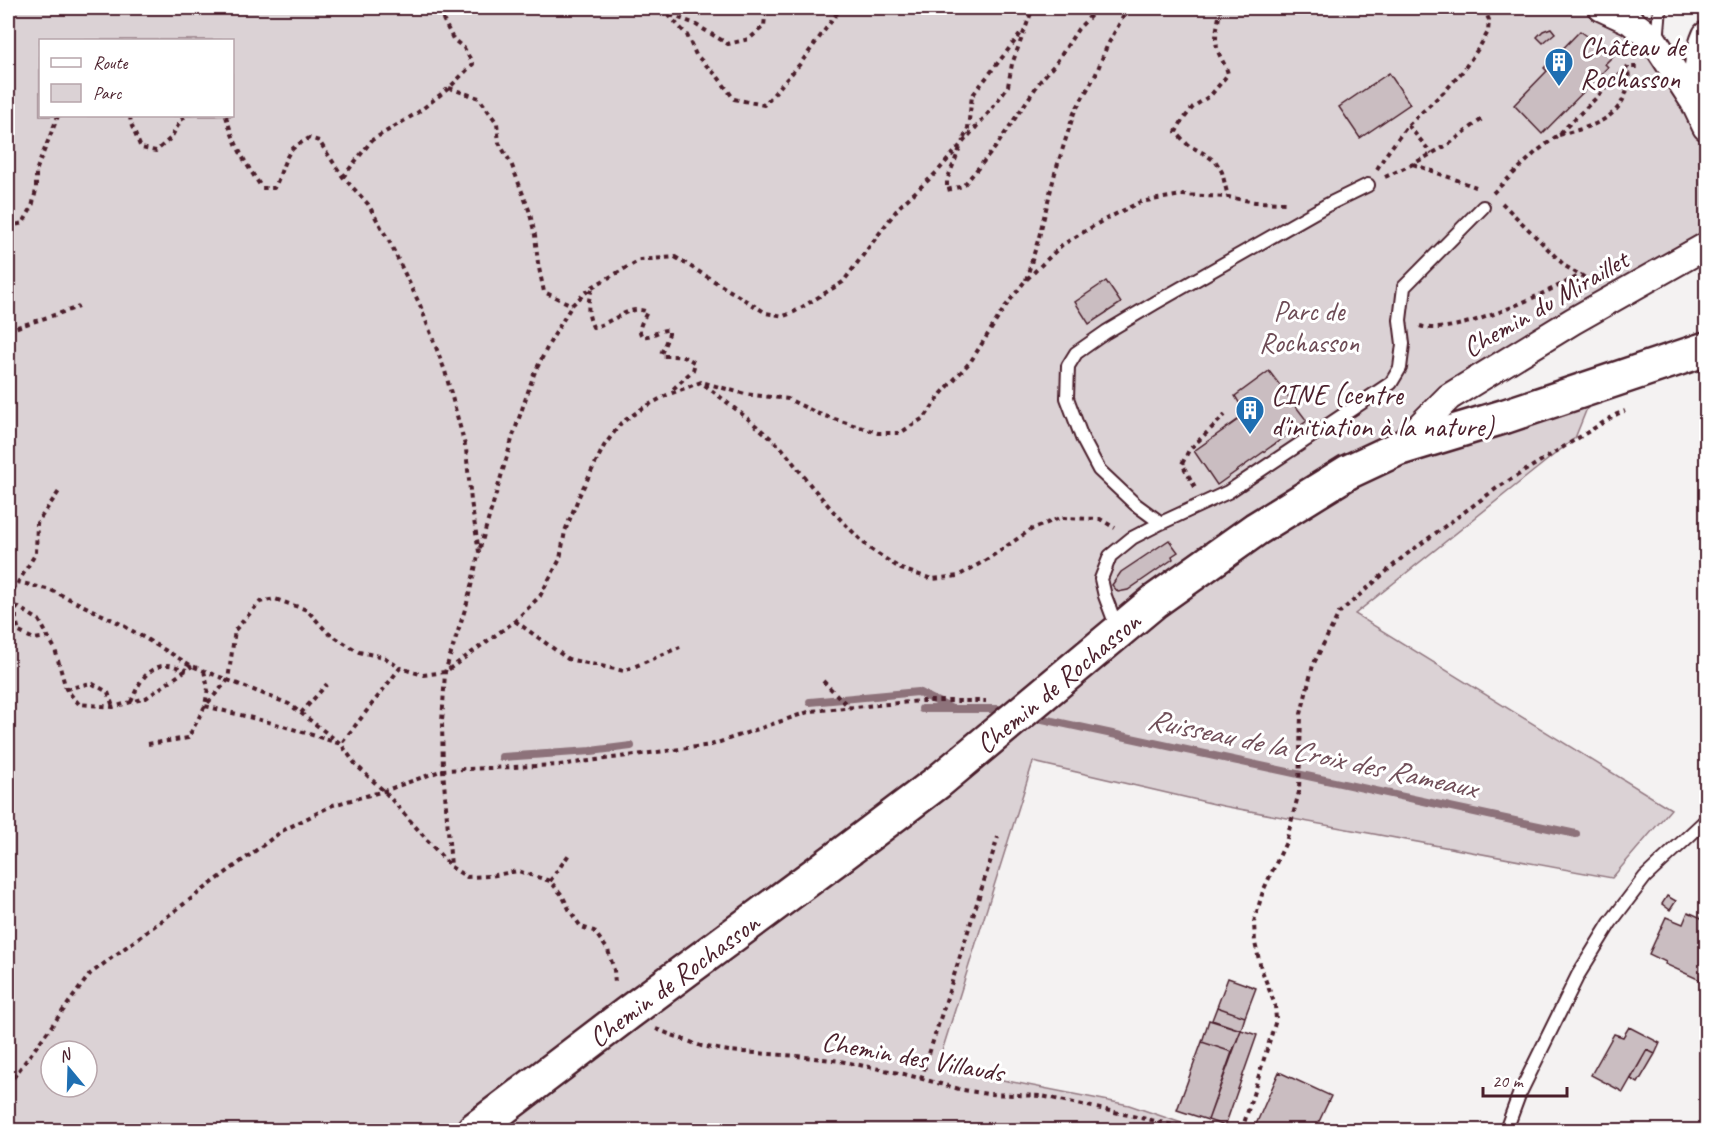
<svg xmlns="http://www.w3.org/2000/svg" width="1714" height="1138" font-family="Caveat,sans-serif">
	<style>
		.green { fill: #dbd2d5; stroke: #927880; stroke-width: 1.5; fill-rule: evenodd }
		.lines { fill: none; stroke-linecap: round; stroke-linejoin: round }
		.stream { stroke: #8d727a; stroke-width: 8 }
		.building { fill: #cabdc1; stroke: #4a1f2b; stroke-width: 1.5 }
		.lane-casing { stroke: #4a1f2b; stroke-width: 16 }
		.street-casing { stroke: #4a1f2b; stroke-width: 30 }
		.secondary-casing { stroke: #4a1f2b; stroke-width: 38 }
		.path { stroke: #4a1f2b; stroke-width: 4; stroke-dasharray: 4.5 4.5; stroke-linecap: butt }
		.lane { stroke: #fff; stroke-width: 12 }
		.street { stroke: #fff; stroke-width: 26 }
		.secondary { stroke: #fff; stroke-width: 33 }
		.labels { text-anchor: middle; stroke-width: 6; stroke-linejoin: round; paint-order: stroke }
		.poi-label { font-size: 28px; fill: #4a1f2b; stroke: #fff; text-anchor: start }
		.street-label { font-size: 28px; fill: #4a1f2b; stroke: #fff }
		.park-label { font-size: 28px; fill: #6e4c56; stroke: #fff }
		.water-label { font-size: 30px; font-style: italic; fill: #714f59; stroke: #fff }
	</style>
	<rect width="100%" height="100%" fill="#f4f2f2"/>
	<filter id="ink" filterUnits="userSpaceOnUse"><feTurbulence type="fractalNoise" baseFrequency=".0167" numOctaves="2"/><feDisplacementMap in="SourceGraphic" scale="12" xChannelSelector="R" yChannelSelector="G"/><feConvolveMatrix kernelMatrix="1 2 1 2 8 2 1 2 1" color-interpolation-filters="sRGB"/></filter>
	<g filter="url(#ink)">
		<path class="green" d="M8,8H1602L1630,21L1706,127V246L1615,297L1398,448L1596,386L1575,438L1355,614L1671,809L1612,878L1223,806L1033,762L937,1067L1129,1105L1202,1130H8ZM40,40H232V116H40ZM51,1051H87V1087H51Z"/>
		<g class="lines">
			<path class="stream" d="M810,702L918,692L952,709
				M922,709H1010
				M1038,718L1576,834
				M502,757L591,751L631,746"/>
		</g>
		<path class="building" d="M1551,28L1555,33L1543,43L1537,37L1543,31Z
			M1580,31L1614,55L1605,64L1608,67L1542,134L1514,105L1547,71L1544,68Z
			M1389,73L1410,104L1360,138L1339,107Z
			M1106,281L1121,303L1089,324L1075,302Z
			M1269,371L1307,421L1217,485L1194,451L1246,414L1235,396Z
			M1169,540L1178,552L1172,556L1173,559L1128,590L1118,592L1112,585L1121,572Z
			M1667,896L1676,901L1670,910L1662,904Z
			M1688,912L1706,920V965L1700,980L1665,964L1666,962L1649,954L1666,917L1683,924Z
			M1228,978L1256,988L1245,1017L1217,1007Z
			M1217,1007L1245,1017L1241,1030L1212,1020Z
			M1209,1020L1241,1030L1232,1052L1202,1042Z
			M1629,1027L1660,1043L1655,1054L1647,1050L1623,1092L1591,1075L1614,1034L1623,1037Z
			M1241,1030L1257,1035L1225,1126L1208,1120Z
			M1202,1042L1232,1052L1208,1120L1177,1110Z
			M1647,1050L1655,1054L1638,1083L1631,1079Z
			M1279,1072L1331,1096L1315,1130H1257L1254,1129Z"/>
		<g class="lines">
			<g class="lane-casing">
				<path id="lane" d="M1657,42L1660,8
					M1368,185L1327,205L1155,303L1106,332L1076,353L1068,366L1067,398L1082,438L1099,470L1135,504L1161,523L1228,492L1391,383L1400,368L1403,344L1400,320L1404,287L1483,207
					M1117,628L1105,596L1101,579L1110,556L1132,538L1161,523
					M1506,1130L1519,1095L1578,975L1610,923L1645,877L1706,820"/>
			</g>
			<g class="street-casing">
				<path id="street" d="M1602,8L1630,21L1653,39L1694,102L1706,127
					M1694,102C1697,80 1697,55 1706,35
					M1397,449L1449,397L1573,321L1706,246"/>
			</g>
			<g class="secondary-casing">
				<g id="secondary">
					<path id="s1" d="M474,1130L628,1013L836,859L938,782L1155,601L1256,529L1348,472L1397,449L1506,416L1706,349"/>
				</g>
			</g>
			<path class="path" d="M662,8L687,35L696,55L718,77L734,99L764,105L800,64L838,12L843,8
				M1220,8C1219,23 1213,36 1218,51C1221,60 1226,65 1228,74L1211,95L1193,107L1182,121L1176,132L1188,145L1205,154L1216,162L1222,172L1228,197
				M670,15L693,23L728,44L749,39L764,26L766,8
				M449,88L479,98L497,123L499,143L511,163L529,210L535,235L538,263L544,292L572,305
				M130,116L131,124L141,148L156,151L171,138L181,120L187,116
				M226,116C234,144 245,163 262,188H274C282,175 283,155 296,146C300,143 305,141 309,138L319,141L343,177L368,204L390,243L420,305L445,371L466,449L471,501L479,552L467,603L445,672L442,723L443,770L451,866
				M1408,125L1432,154
				M1559,135C1589,127 1620,121 1628,86C1630,81 1628,73 1628,67
				M964,138L968,128L972,96L1022,32
				M960,148L947,180V190L963,186L995,148L1041,80L1056,63L1078,29L1098,8
				M1413,164L1476,187
				M1377,169L1385,156L1408,125L1446,90L1462,72L1480,46L1488,32L1489,20L1484,8
				M343,177L372,140L417,113L449,88L473,64L464,48L453,39L442,17L443,8
				M1385,177L1413,164L1449,144L1482,119
				M1493,193L1536,152L1558,135L1628,67H1640
				M1502,203L1565,266L1580,275
				M8,227L23,223L32,207L36,190V171L58,116
				M1706,276V303
				M1026,280L1039,237L1055,173L1074,113L1096,74L1107,46L1128,8
				M592,289C587,303 587,314 593,327C612,324 630,303 647,312C644,319 636,329 642,336C652,338 659,329 669,330V334L661,354L663,356C676,356 685,355 695,363L693,370L670,392
				M1420,326C1457,338 1545,292 1581,275L1589,281
				M8,330L79,307
				M705,383L745,394L788,399L819,414L878,433H900L925,417L942,393L971,361L1005,307L1025,281L1062,245L1102,221L1140,202L1181,195L1228,197L1255,202L1287,203
				M1195,487L1182,464L1189,450L1225,415
				M480,548L513,436L534,374L549,344L572,305L592,287L640,260L675,257L766,313L784,316L794,312L843,282L899,207L937,172L991,110L1008,86L1012,64L1033,8
				M8,578L18,582L51,590L119,623L192,666L289,704L341,744L356,765L384,791L451,867L467,877L490,876L518,871L550,881L562,895L570,911L581,927L594,931L608,950L614,970L615,984
				M8,599L36,553L37,523L60,490
				M8,601L39,620L55,649L66,689L79,704L113,707L146,698L192,666
				M16,606V619L19,632L34,639L48,637
				M515,621L568,659L624,671L680,647
				M204,671L208,688L205,706L280,725L341,744L400,668L423,675L445,672L515,621L540,596L560,559L565,531L580,494L604,446L621,423L643,408L667,395L701,382L747,418L781,447L812,487L841,520L869,548L901,569L932,579L958,576L986,560L1032,529L1060,518L1100,519L1115,528
				M823,681L849,707
				M66,689L91,683L108,692L113,707
				M131,702C138,685 146,666 168,665C173,665 181,669 187,670
				M301,713L327,684
				M148,744L188,738L205,706L228,680L235,630L260,602L275,599L307,610L328,633L359,652L384,657L400,668
				M550,881L570,853
				M656,1029L701,1046L729,1051L797,1056L840,1061L904,1074L963,1090L987,1094L1042,1096L1196,1130
				M921,1079L998,837
				M8,1085L90,974L282,831L333,805L384,791L443,770L559,765L711,745L811,711L921,701H986
				M1242,1130L1276,1020L1275,1005L1261,968L1255,943L1254,922L1263,891L1286,842L1299,792L1301,714L1313,665L1339,613L1403,557L1497,488L1617,414L1625,411"/>
			<use href="#lane" class="lane"/>
			<use href="#street" class="street"/>
			<use href="#secondary" class="secondary"/>
		</g>
	</g>
	<defs>
		<g id="building-pin" transform="scale(1.5)"><path d="M0 17L-7.5 6A9.5 9.5 0 1 1 7.5 6Z" fill="#1f6fb2" stroke="#fff"/><path d="M-4-6H4V6H1V3H-1V6H-4ZM-2.5-4.3h1.7v1.8h-1.7ZM.8-4.3h1.7v1.8H.8ZM-2.5-1h1.7V.8h-1.7ZM.8-1h1.7V.8H.8Z" fill="#fff"/></g>
	</defs>
	<g fill-rule="evenodd">
		<use href="#building-pin" x="1559" y="62"/>
		<use href="#building-pin" x="1250" y="410"/>
	</g>
	<g class="labels">
		<g class="poi-label">
			<text x="1580" y="56">Château de<tspan x="1580" dy="32">Rochasson</tspan></text>
			<text x="1271" y="404">CINE (centre<tspan x="1271" dy="32">d'initiation à la nature)</tspan></text>
		</g>
		<g class="street-label">
			<text transform="translate(1545 303) rotate(-30)" y="10">Chemin du Miraillet</text>
			<text dy="10" stroke="none"><textPath href="#s1" startOffset="736">Chemin de Rochasson</textPath></text>
			<text dy="10" stroke="none"><textPath href="#s1" startOffset="250">Chemin de Rochasson</textPath></text>
			<text transform="translate(913 1056) rotate(10)" y="10">Chemin des Villauds</text>
		</g>
		<g class="park-label">
			<text x="1309" y="320">Parc de<tspan x="1309" dy="32">Rochasson</tspan></text>
		</g>
		<g class="water-label">
			<text transform="translate(1312 753) rotate(12)" y="10">Ruisseau de la Croix des Rameaux</text>
		</g>
	</g>
	<rect width="1714" height="1138" fill="none" stroke="#fff" stroke-width="30"/>
	<rect x="15" y="15" width="1684" height="1108" fill="none" stroke="#4a1f2b" stroke-width="2" filter="url(#ink)"/>
	<rect x="39" y="39" width="195" height="78" fill="#ffffff" stroke="#b7a5aa" stroke-width="1.5"/>
	<rect x="51" y="58" width="30" height="9" fill="#ffffff" stroke="#b7a5aa" stroke-width="1.5"/>
	<text x="93" y="69" font-size="18" fill="#4a1f2b">Route</text>
	<rect x="51" y="84" width="30" height="18" fill="#dbd2d5" stroke="#b7a5aa" stroke-width="1.5"/>
	<text x="93" y="99" font-size="18" fill="#4a1f2b">Parc</text>
	<g transform="translate(69 1069) rotate(341)"><circle r="28" fill="#ffffff" stroke="#b7a5aa" stroke-width="1.5"/>
	<path d="M0-4.5L10 22L0 15L-10 22Z" fill="#1f6fb2"/>
	<text y="-9" font-size="16" font-weight="bold" text-anchor="middle" fill="#4a1f2b">N</text>
	</g>
	<path d="M1483 1087v9h84v-9" fill="none" stroke="#4a1f2b" stroke-width="3"/>
	<text x="1492" y="1087" font-size="18" fill="#4a1f2b" stroke="#ffffff" stroke-width="4.5" paint-order="stroke">20 m</text>
</svg>
